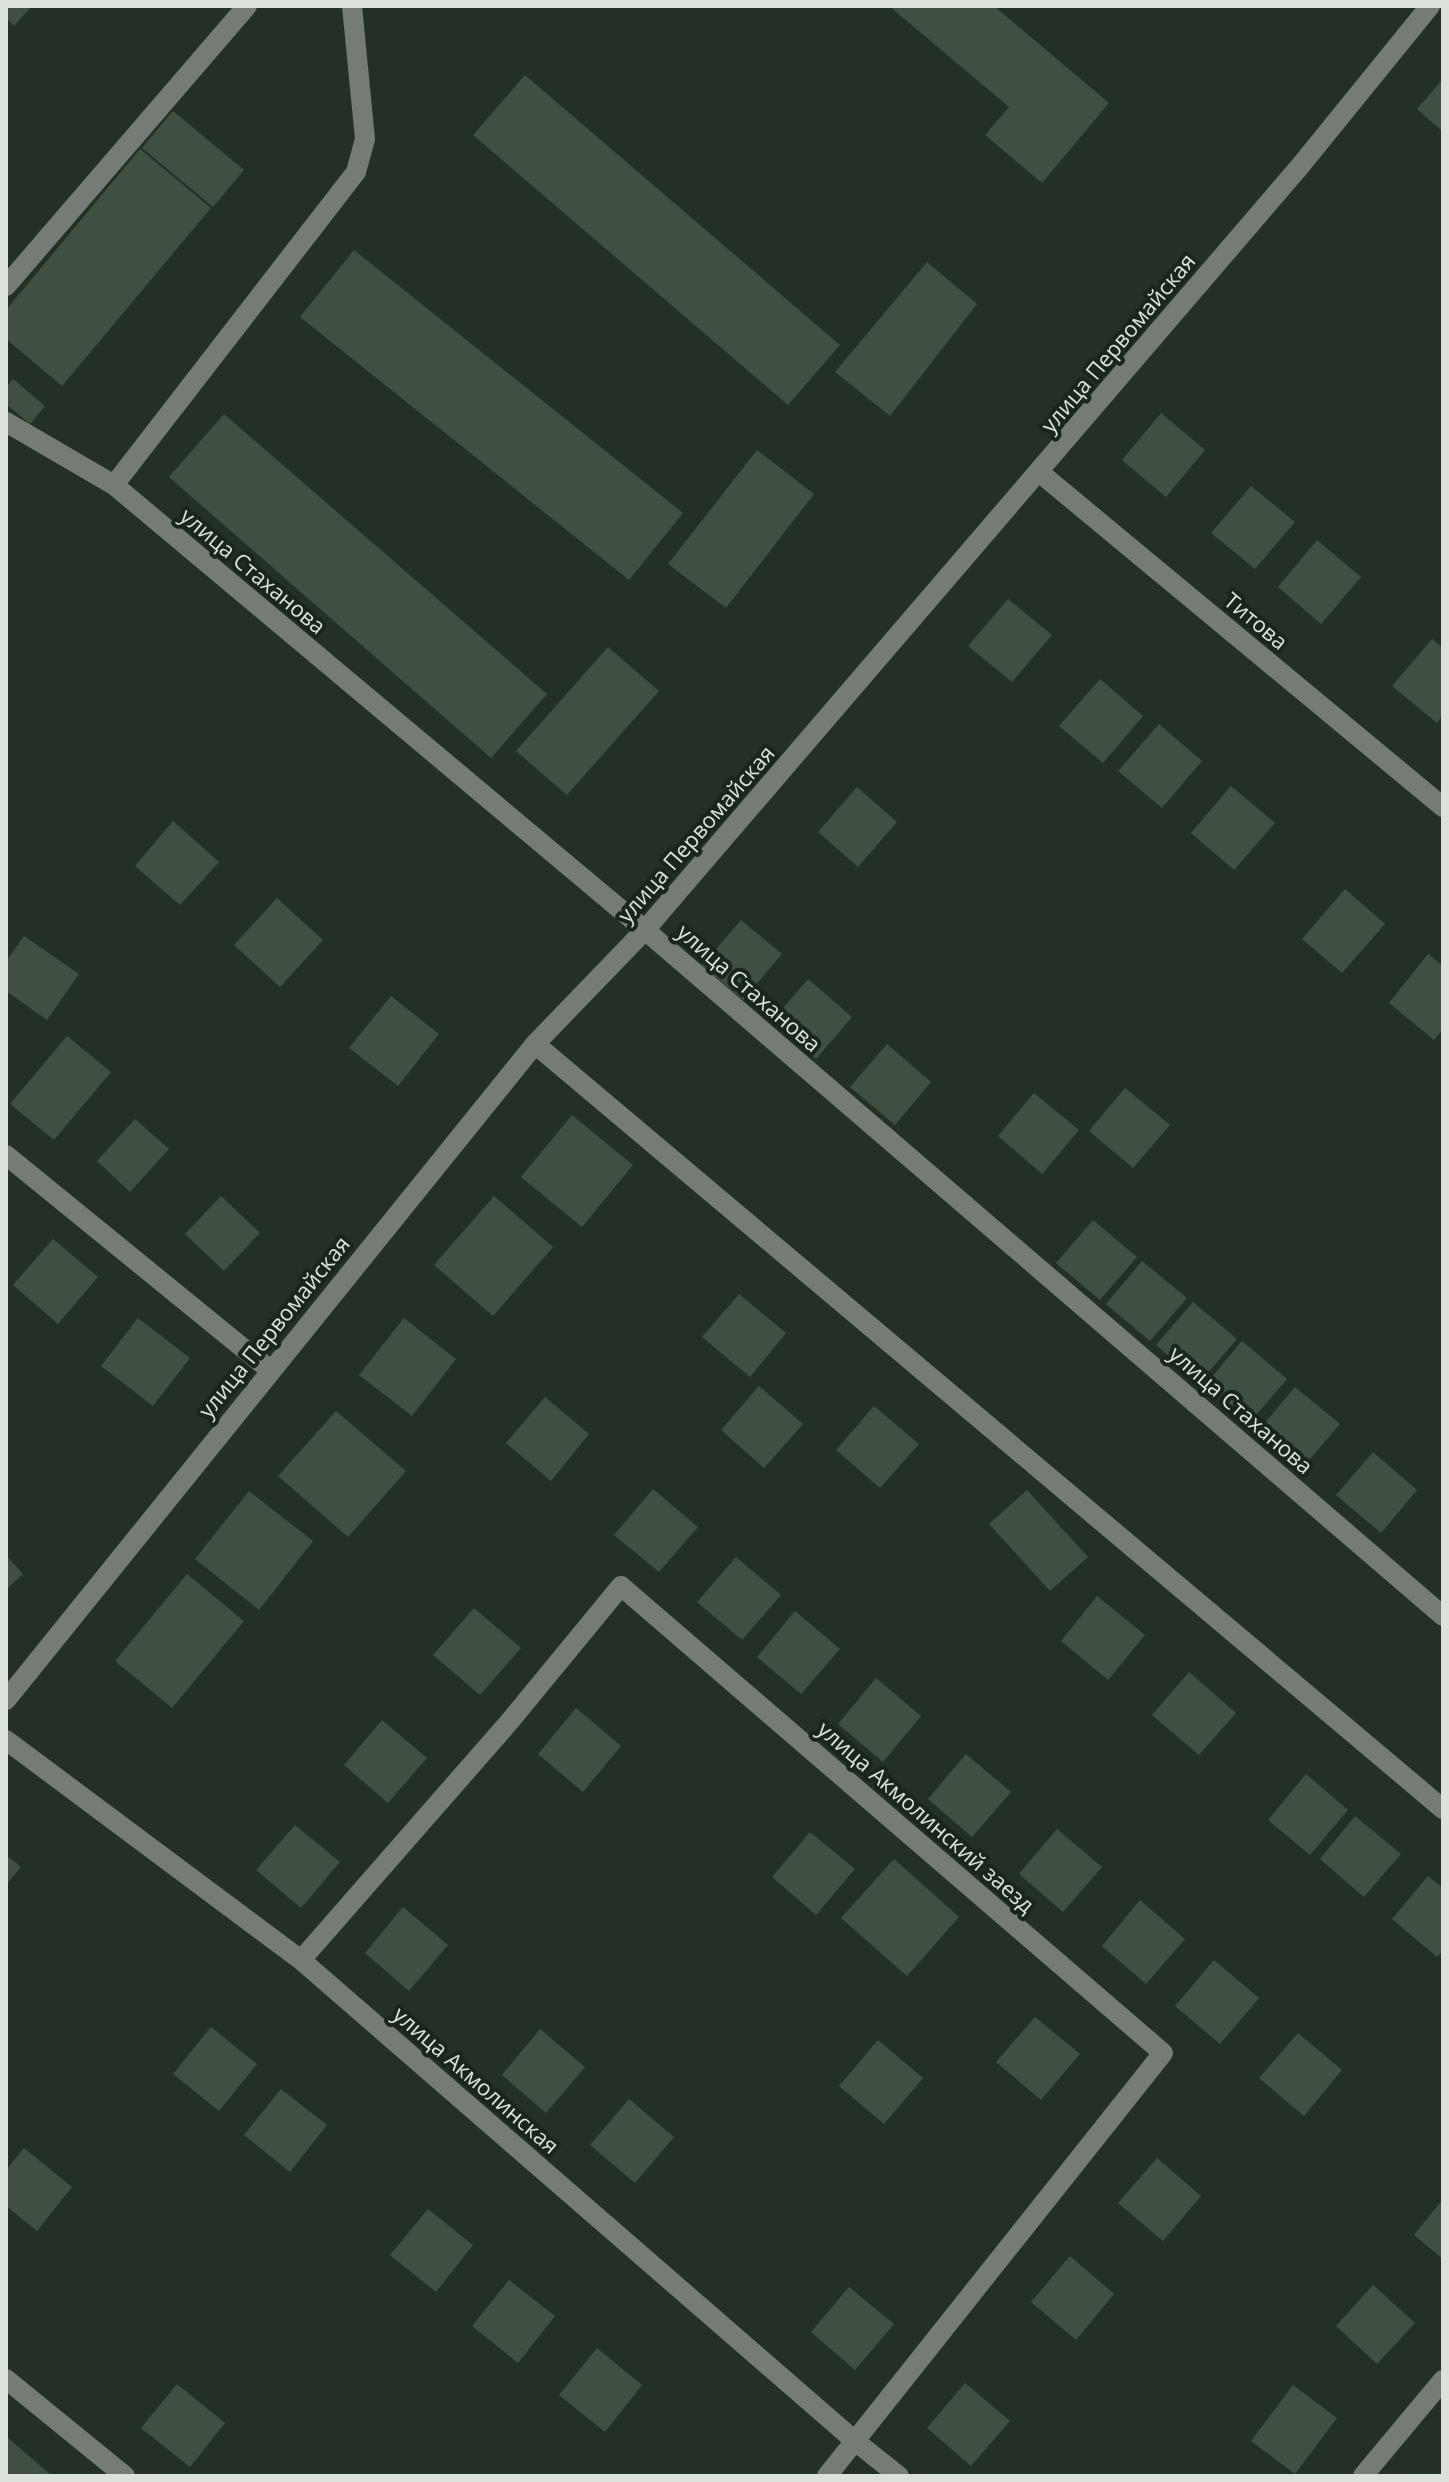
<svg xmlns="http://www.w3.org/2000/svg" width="1449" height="2482" font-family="'Open Sans',sans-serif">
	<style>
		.building { fill: #414f43 }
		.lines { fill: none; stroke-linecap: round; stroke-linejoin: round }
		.minor { stroke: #757b75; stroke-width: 20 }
		.labels { text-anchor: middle; stroke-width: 8; stroke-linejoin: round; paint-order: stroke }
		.street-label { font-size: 22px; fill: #dae2da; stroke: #1a261c }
	</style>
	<rect width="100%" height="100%" fill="#243025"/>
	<path class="building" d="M6,6H32L14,26L6,18Z
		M889,6H994L1109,103L1042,183L985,135L1009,107Z
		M525,75L840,345L788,405L473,135Z
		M1443,79V132L1417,109Z
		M173,111L244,170L213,207L142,148Z
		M140,149L211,208L62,386L6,339V310Z
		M354,250L683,513L629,580L300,317Z
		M927,262L977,304L890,416L835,372Z
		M13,379L45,406L30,424L6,404V387Z
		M1161,413L1205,450L1166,497L1122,460Z
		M224,414L547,694L491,758L169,477Z
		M757,450L814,494L726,608L668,564Z
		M1251,486L1295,522L1255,569L1211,533Z
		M1317,540L1361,577L1321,624L1278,587Z
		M1008,599L1052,635L1012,682L968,646Z
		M1432,639L1443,648V715L1437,723L1392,686Z
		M608,647L659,691L567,795L516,751Z
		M1100,679L1143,716L1103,763L1059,726Z
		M1159,724L1202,761L1162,808L1118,771Z
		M1231,786L1275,823L1234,870L1191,833Z
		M857,787L897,822L858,867L818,832Z
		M173,821L219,862L180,905L135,866Z
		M1345,889L1385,924L1342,973L1302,939Z
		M277,898L323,940L280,987L234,945Z
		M741,920L782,954L743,1000L702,965Z
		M24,936L79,974L47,1020L6,991V961Z
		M1428,954L1443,966V1029L1434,1040L1389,1003Z
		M808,979L852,1017L816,1059L771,1022Z
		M391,996L439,1034L398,1086L349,1048Z
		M67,1036L111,1072L54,1140L10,1104Z
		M887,1044L931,1082L895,1125L850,1087Z
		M1125,1088L1170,1125L1133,1168L1089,1131Z
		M1034,1093L1079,1130L1042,1174L998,1136Z
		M572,1115L633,1165L582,1227L521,1177Z
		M135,1119L169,1149L130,1192L97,1161Z
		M221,1196L260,1233L224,1271L185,1234Z
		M494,1196L553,1247L493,1316L434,1265Z
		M1093,1220L1137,1257L1100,1300L1056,1263Z
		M53,1239L98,1277L58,1324L13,1285Z
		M1142,1261L1187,1298L1150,1341L1106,1304Z
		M739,1294L786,1333L750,1377L702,1337Z
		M1193,1302L1237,1339L1200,1382L1156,1345Z
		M138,1318L190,1358L153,1406L101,1366Z
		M404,1318L456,1359L412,1416L359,1375Z
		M1242,1341L1287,1379L1250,1422L1206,1384Z
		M759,1386L803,1424L764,1468L721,1430Z
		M1295,1387L1340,1424L1303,1467L1259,1430Z
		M545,1397L589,1434L551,1481L506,1443Z
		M874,1406L919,1444L880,1488L836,1450Z
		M336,1411L406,1471L348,1537L278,1476Z
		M1373,1452L1417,1490L1381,1533L1336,1495Z
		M653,1489L698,1527L659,1572L614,1535Z
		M1027,1490L1088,1557L1050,1591L989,1524Z
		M249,1491L313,1541L259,1610L195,1559Z
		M6,1555L23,1574L6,1590Z
		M736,1557L781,1595L742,1640L697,1602Z
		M187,1574L244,1621L172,1708L115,1661Z
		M1097,1596L1145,1635L1108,1680L1061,1641Z
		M474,1608L521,1648L480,1695L433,1655Z
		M795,1611L840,1649L801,1694L757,1657Z
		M1189,1672L1236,1713L1199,1755L1152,1715Z
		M876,1678L921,1716L883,1762L838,1724Z
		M576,1708L621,1746L583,1792L538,1754Z
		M382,1720L427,1758L388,1803L344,1765Z
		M966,1754L1011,1792L972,1837L928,1799Z
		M1306,1774L1348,1810L1310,1855L1268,1820Z
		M1355,1816L1401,1854L1364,1897L1320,1859Z
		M295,1825L340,1862L301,1908L256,1870Z
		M1057,1829L1102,1867L1063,1912L1019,1874Z
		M810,1832L855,1869L816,1915L772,1877Z
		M6,1855L21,1867L6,1885Z
		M894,1859L959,1917L907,1976L841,1918Z
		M1428,1876L1443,1888V1950L1437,1957L1392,1919Z
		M1140,1900L1185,1939L1146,1984L1102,1946Z
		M403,1907L448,1945L409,1991L365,1953Z
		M1214,1960L1259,1998L1220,2044L1175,2006Z
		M1035,2017L1080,2054L1041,2100L996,2062Z
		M211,2027L257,2064L219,2111L173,2074Z
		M540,2029L585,2067L546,2113L502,2075Z
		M1298,2033L1342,2070L1304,2116L1259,2078Z
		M878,2040L923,2078L884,2124L839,2086Z
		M281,2089L327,2125L290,2172L244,2135Z
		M629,2099L674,2137L635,2183L590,2145Z
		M24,2148L72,2187L37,2231L6,2206V2170Z
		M1157,2158L1201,2196L1163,2241L1118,2203Z
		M1443,2199V2259L1414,2235Z
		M428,2209L473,2245L436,2292L390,2255Z
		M1070,2256L1114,2294L1076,2340L1031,2302Z
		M509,2280L555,2316L518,2363L472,2326Z
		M1373,2285L1415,2323L1377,2364L1336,2326Z
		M849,2287L894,2324L855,2370L811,2332Z
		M597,2348L642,2385L605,2432L559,2395Z
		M965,2383L1010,2421L971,2466L927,2428Z
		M177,2384L225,2423L190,2467L141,2428Z
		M1293,2385L1337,2418L1295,2474L1251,2441Z
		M6,2436L52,2476H6Z"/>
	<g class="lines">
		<path class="minor" d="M6,286L247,6
			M6,422L114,485L645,930L1443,1616
			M1039,472L1443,807
			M114,485L356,172L365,139L352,6
			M535,1044L1443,1809
			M6,1155L270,1370
			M6,1700L535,1044L645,930L1301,165L1430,6
			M6,1740L301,1960L855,2441L899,2476
			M301,1960L510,1721L621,1586L1163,2053L827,2476
			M6,2379L125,2476
			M1363,2476L1443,2380"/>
	</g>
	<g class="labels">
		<g class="street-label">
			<text transform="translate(1118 343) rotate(-50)" y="8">улица Первомайская</text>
			<text transform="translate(253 571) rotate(40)" y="8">улица Стаханова</text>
			<text transform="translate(1256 621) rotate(40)" y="8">Титова</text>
			<text transform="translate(696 834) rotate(-49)" y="8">улица Первомайская</text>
			<text transform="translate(749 988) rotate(41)" y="8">улица Стаханова</text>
			<text transform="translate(274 1327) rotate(-51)" y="8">улица Первомайская</text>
			<text transform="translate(1241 1410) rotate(41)" y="8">улица Стаханова</text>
			<text transform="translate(926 1817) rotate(41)" y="8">улица Акмолинский заезд</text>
			<text transform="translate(476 2080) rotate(41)" y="8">улица Акмолинская</text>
		</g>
	</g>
	<rect width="1449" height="2482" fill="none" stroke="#dae2da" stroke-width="16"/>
</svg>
